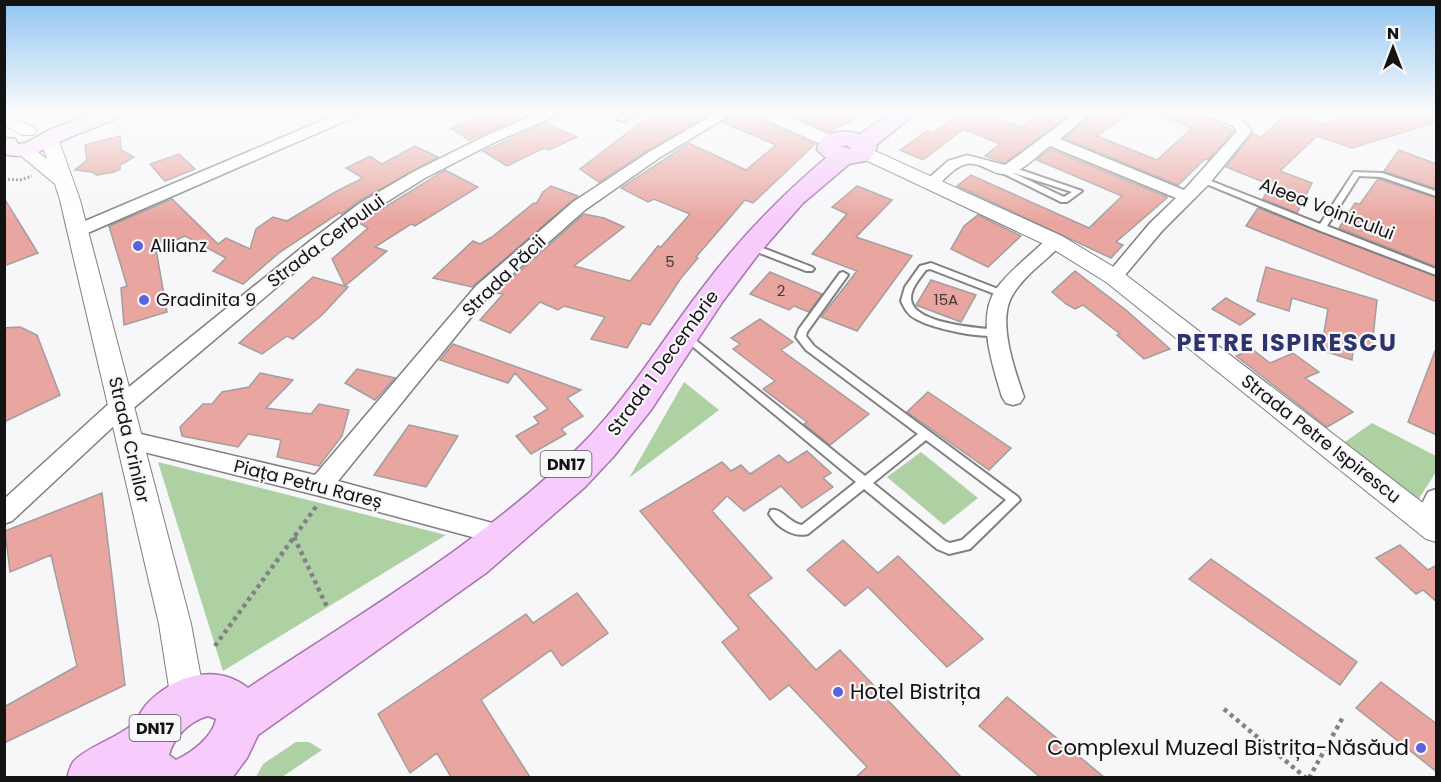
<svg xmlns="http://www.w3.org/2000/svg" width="1441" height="782" font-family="Poppins,sans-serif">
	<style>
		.built { fill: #f0ebf5 }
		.green { fill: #aed1a4 }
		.building { fill: #e9a59f; stroke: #a29e9d; stroke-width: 1.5 }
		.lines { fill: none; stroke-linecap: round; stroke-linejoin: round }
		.service-casing { stroke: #807f81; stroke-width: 4 }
		.minor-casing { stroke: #807f81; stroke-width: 3 }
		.tertiary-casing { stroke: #807f81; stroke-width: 2 }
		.secondary-casing { stroke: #807f81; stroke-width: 3 }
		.primary-casing { stroke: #a574aa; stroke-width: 3 }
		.path-far1 { stroke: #828183; stroke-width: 3; stroke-dasharray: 2 2; stroke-linecap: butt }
		.path { stroke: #828183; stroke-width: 4.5; stroke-dasharray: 4 4; stroke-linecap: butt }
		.service { fill: #fff; fill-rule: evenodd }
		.minor { fill: #fff; fill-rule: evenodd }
		.tertiary { fill: #fff; fill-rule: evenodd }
		.secondary { fill: #fce5fe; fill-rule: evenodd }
		.primary { fill: #f8cbfd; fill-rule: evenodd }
		.poi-dot { fill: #5963da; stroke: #f7f6f9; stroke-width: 2 }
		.labels { text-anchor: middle; stroke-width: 4.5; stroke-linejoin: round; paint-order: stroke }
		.number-label { font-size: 15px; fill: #483837 }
		.shield { fill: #f7f6f9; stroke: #575759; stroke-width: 1.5 }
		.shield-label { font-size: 16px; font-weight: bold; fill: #131314 }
		.street-label { font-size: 18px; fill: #131314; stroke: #f7f6f9 }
		.poi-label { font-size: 18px; fill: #131314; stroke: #f7f6f9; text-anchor: start }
		.near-poi-label { font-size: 21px; fill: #131314; stroke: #f7f6f9; text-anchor: start }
		.district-label { font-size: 24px; font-weight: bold; letter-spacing: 1.5px; fill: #2d336d; stroke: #f7f6f9 }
	</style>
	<rect width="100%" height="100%" fill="#f7f6f9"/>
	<path class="built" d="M1302,112H1436V160Z"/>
	<path class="green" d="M684,382L719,410L629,478Z
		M1372,423L1436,456V472L1418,500L1342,444Z
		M921,452L978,498L944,525L887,477Z
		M158,462L446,535L223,671Z
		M296,742H309L322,750L282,777H256L263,764Z"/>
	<path class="building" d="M489,112H523L529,115L469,140L451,128Z
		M661,112H714L648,150L599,182L580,169L643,121Z
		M737,112H753L757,118L815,144L753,203L745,200L696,257L698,258L681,278L650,325L642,323L627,348L591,339L605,317L564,306L558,310L540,302L510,333L480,320L503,294L495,293L584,214L604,218L624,227L574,266L630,281L658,246L661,247L690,214L654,199L648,202L621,188L689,143L746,170L776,145L722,122Z
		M783,112H838L854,119L829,132Z
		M962,112H987L986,113L1022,127L1041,112H1073L1005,163L985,156L1000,144L964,129L923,160L900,150L927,131L932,133Z
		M1095,112H1132L1097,136L1157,160L1192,128L1152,112H1193L1234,131L1208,160L1205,159L1178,185L1064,138Z
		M1289,112L1324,124L1365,112H1437V122L1352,148L1317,136L1280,171L1312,183L1297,213L1263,199L1271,185L1226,167L1252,134L1261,137Z
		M546,123L577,137L549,150L544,148L507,166L483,151Z
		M120,136L121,150L134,157L120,165V169L114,172L97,175L92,172L75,170L87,160L85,145Z
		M415,146L438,157L359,201L342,214L339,213L280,252L243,284L213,271L226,258L185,236L156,249L167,312L124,325L121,288L127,286L109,226L172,199L218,244L226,238L250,249L256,229L273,217L287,221L337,191L363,178L346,168L370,156L382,164Z
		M1050,149L1167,197V198L1116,242L1123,245L1111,258L957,186L971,175L1089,228L1122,196L1037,160Z
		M1399,150L1437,164V189L1384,171Z
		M179,154L195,169L165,181L150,164Z
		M445,170L478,187L415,226L411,224L375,247L387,251L345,286L348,287L322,315L293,339L287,336L262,354L239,343L313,277L345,286L332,259L368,228L359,223Z
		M1378,179L1437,198V267L1339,228L1355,203L1360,204Z
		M551,186L578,196L472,287L433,278L473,241L480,244L492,237L534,203L536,204L543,192Z
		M857,186L892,200L856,237L912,256L857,331L821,317L857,271L812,254L847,214L832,207Z
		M4,198L38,253L4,266Z
		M1258,208L1437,277V302L1246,226Z
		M978,215L1021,236L988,267L951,249L964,226Z
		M1266,267L1377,300L1372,347L1354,342L1352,360L1321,350L1328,309L1292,298L1289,311L1257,301Z
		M1075,271L1126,310L1170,349L1144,359L1117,335L1120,334L1083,305L1075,309L1066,304L1052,292Z
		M770,272L822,294L809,312L794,306L789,310L750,294Z
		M931,280L976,295L961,322L916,305Z
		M1226,298L1231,301L1255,314L1240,325L1212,309Z
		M760,319L793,342L781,350L869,414L830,445L804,424L807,422L763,389L775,381L733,349L740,344L731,338Z
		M20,327L37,335L60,395L4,422V328Z
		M453,344L581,390L567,398L583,416L561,429L566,434L531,454L516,436L539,423L534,417L548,409L515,373L508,383L440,360Z
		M1252,349L1270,363L1293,353L1319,372L1305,378L1353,412L1327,427L1236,356Z
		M1435,351H1437V435L1408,422Z
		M357,369L395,378L375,400L345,383Z
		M260,373L293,380L266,408L311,414L319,404L349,410L342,436L319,466L277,457L281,440L248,434L238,447L182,436L180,427L203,404H212L222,392L249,387Z
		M928,392L1011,448L989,470L907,412Z
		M409,425L458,436L426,487L374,475Z
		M807,451L831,473L823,478L833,487L802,508L781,486L744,511L727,496L712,511L772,578L748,595L816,670L840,650L961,777H856L867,767L789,685L770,700L722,642L739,629L640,511L722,462L731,471L741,465L750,474L779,455L788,463Z
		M102,493L125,685L4,743V707L77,666L51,555L10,572L5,531Z
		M843,540L878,573L898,556L983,639L947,667L868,587L845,606L807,570Z
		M1400,545L1428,570L1437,565V602L1423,590L1416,594L1376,558Z
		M1211,559L1357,662L1340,685L1189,579Z
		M577,593L608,633L562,666L551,650L481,700L530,777H451L437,753L410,773L378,714L526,614L533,623Z
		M1381,682L1437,724V772L1356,708Z
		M1007,697L1104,777H1040L979,726Z"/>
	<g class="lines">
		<g class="service-casing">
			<path id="service" d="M630,112H639L623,121L616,119Z
				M1006,167H1012L1082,191L1067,202H1061L998,171L1002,169L1006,170ZM1011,172L1072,192L1064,197Z
				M1354,172L1382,173L1436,191V196L1381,177L1359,176L1327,226L1436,269V275L1318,230L1199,181L1203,179H1206L1320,224Z
				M750,243L812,267L814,269L812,271H806L747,248L746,246Z
				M931,263L1006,292L1008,294L1006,296H1000L930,269L926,270C920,278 911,288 911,298C911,324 979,328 998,330L1001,331L1003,333L1001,335C982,339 934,329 916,319C908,315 905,309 901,301L905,287L920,266Z
				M843,272L848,275L807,332L806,336L814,346L1018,497L1020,500L970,549L949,554L937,549L864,489L808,534C793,538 777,527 769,514L771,510C782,508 789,523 802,525L856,482L680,336L685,333L688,334L865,476L918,434L806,350L796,337L799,329L840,273ZM926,440L1006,500L962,540L950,543L945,541L873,483Z"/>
		</g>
		<g class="minor-casing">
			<path id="minor" d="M342,112H361L359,115L83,235H71L68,231L71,227Z
				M541,112H560L558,115L495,142L425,178L372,211L322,249L130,411L12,521L4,524V499L114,399L310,241L360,203L413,172L485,136Z
				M718,112H735L659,158L585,210L490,294L338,481L496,524L499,531L496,538L487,541L320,496L120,446L117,440L120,434L128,431L315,475L476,286L573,202L649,152Z
				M1077,112H1093L1060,139L1184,190L1237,131L1233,126L1205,115L1203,112C1223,112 1240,114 1252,131L1209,184L1162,231L1120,281H1108L1105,277L1108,273L1150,223L1176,198L1050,146C1039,154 1025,169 1012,173C995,179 983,161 967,164C955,166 945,179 937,186H925L923,183L948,161L967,155L1005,165Z
				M1055,236L1061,237L1064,241L1061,245C1046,261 1023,276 1012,296C997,322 1015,371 1024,397L1020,403L1013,405L1006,403L1002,397C993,366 976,319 996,289C1011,269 1032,254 1049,237Z
				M1436,489V522L1434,528L1425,531L1416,528L1413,521L1428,492Z"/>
		</g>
		<g class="tertiary-casing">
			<path id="tertiary" d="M755,112H778L837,138L840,142L837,146H825L758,116Z
				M4,113L34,127L37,131L34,135H22L4,125Z
				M50,135L56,137L59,141L80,200L191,624L205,700L200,712L188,717L176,712L171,700L159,624L60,200L55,184L15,151L17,147C30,144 37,152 47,159L41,141L44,137Z
				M864,146L1062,236L1122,272L1436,513V542L1426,539L1106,282L1048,246L857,156L855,152L857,148Z"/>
		</g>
		<g class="secondary-casing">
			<path id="secondary" d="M97,112H125L122,116C105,124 87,130 70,137C47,147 31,161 4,154V138L15,139L18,144L26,143L49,130Z"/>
		</g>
		<g class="primary-casing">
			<path id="primary" d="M892,112H918L876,145L877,147L870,160L849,164L803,203L760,252L723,301L651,410L614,456L585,487L486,573L258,735L247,758L232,778H67C69,773 70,765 74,761C90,745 116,739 133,724C138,719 141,711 146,705C173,676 215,662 248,688C363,612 492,537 588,438C632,392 665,336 704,286C740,238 780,197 826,158L817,150C818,130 846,130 860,134ZM847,145L852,149L841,147ZM208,716L216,719C213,737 191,753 176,760L169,755C174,736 190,721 208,716Z"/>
		</g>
		<path class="path-far1" d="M4,179L20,180L32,176"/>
		<path class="path" d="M294,537L328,609
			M215,646L318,504
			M1224,709L1306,778
			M1309,778L1343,717"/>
		<use href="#service" class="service"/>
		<use href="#minor" class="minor"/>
		<use href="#tertiary" class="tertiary"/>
		<use href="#secondary" class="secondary"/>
		<use href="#primary" class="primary"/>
	</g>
	<linearGradient id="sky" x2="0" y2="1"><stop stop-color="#91c5f1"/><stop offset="0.51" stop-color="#fbfbfc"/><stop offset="1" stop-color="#fbfbfc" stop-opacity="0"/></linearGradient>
	<rect width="1441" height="221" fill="url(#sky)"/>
	<g class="poi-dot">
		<circle cx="138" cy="246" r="6"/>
		<circle cx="144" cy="300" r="6"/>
		<circle cx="838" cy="692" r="6"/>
		<circle cx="1421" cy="748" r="6"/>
	</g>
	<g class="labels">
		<g class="number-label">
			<text x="670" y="267">5</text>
			<text x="781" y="296">2</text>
			<text x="946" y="305">15A</text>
		</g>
		<g class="shield">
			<rect x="540.5" y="451" width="51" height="26" rx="4.5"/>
			<rect x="129.5" y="715" width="51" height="26" rx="4.5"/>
		</g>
		<g class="shield-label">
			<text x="566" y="470">DN17</text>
			<text x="155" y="734">DN17</text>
		</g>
		<g class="street-label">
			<text transform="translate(1327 209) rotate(21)" y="6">Aleea Voinicului</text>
			<text transform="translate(326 241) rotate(-37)" y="6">Strada Cerbului</text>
			<text transform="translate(504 276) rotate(-44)" y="6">Strada Păcii</text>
			<text transform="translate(663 363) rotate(-54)" y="6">Strada 1 Decembrie</text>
			<text transform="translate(1321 439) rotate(38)" y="6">Strada Petre Ispirescu</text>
			<text transform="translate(129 440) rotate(77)" y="6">Strada Crinilor</text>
			<text transform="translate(308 484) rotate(14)" y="6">Piața Petru Rareș</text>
		</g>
		<g class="poi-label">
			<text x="150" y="252">Allianz</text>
			<text x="156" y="306">Gradinita 9</text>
		</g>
		<g class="near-poi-label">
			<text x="850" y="699">Hotel Bistrița</text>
			<text x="1409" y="755" text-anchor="end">Complexul Muzeal Bistrița-Năsăud</text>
		</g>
		<g class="district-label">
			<text x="1287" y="351">PETRE ISPIRESCU</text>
		</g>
	</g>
	<rect width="1441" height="782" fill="none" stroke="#131314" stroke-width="12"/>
	<g transform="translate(1393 48)" stroke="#f7f6f9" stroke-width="4.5" paint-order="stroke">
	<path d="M0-4.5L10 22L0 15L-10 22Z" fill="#131314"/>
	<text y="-9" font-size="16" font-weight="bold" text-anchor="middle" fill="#131314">N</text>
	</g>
</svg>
